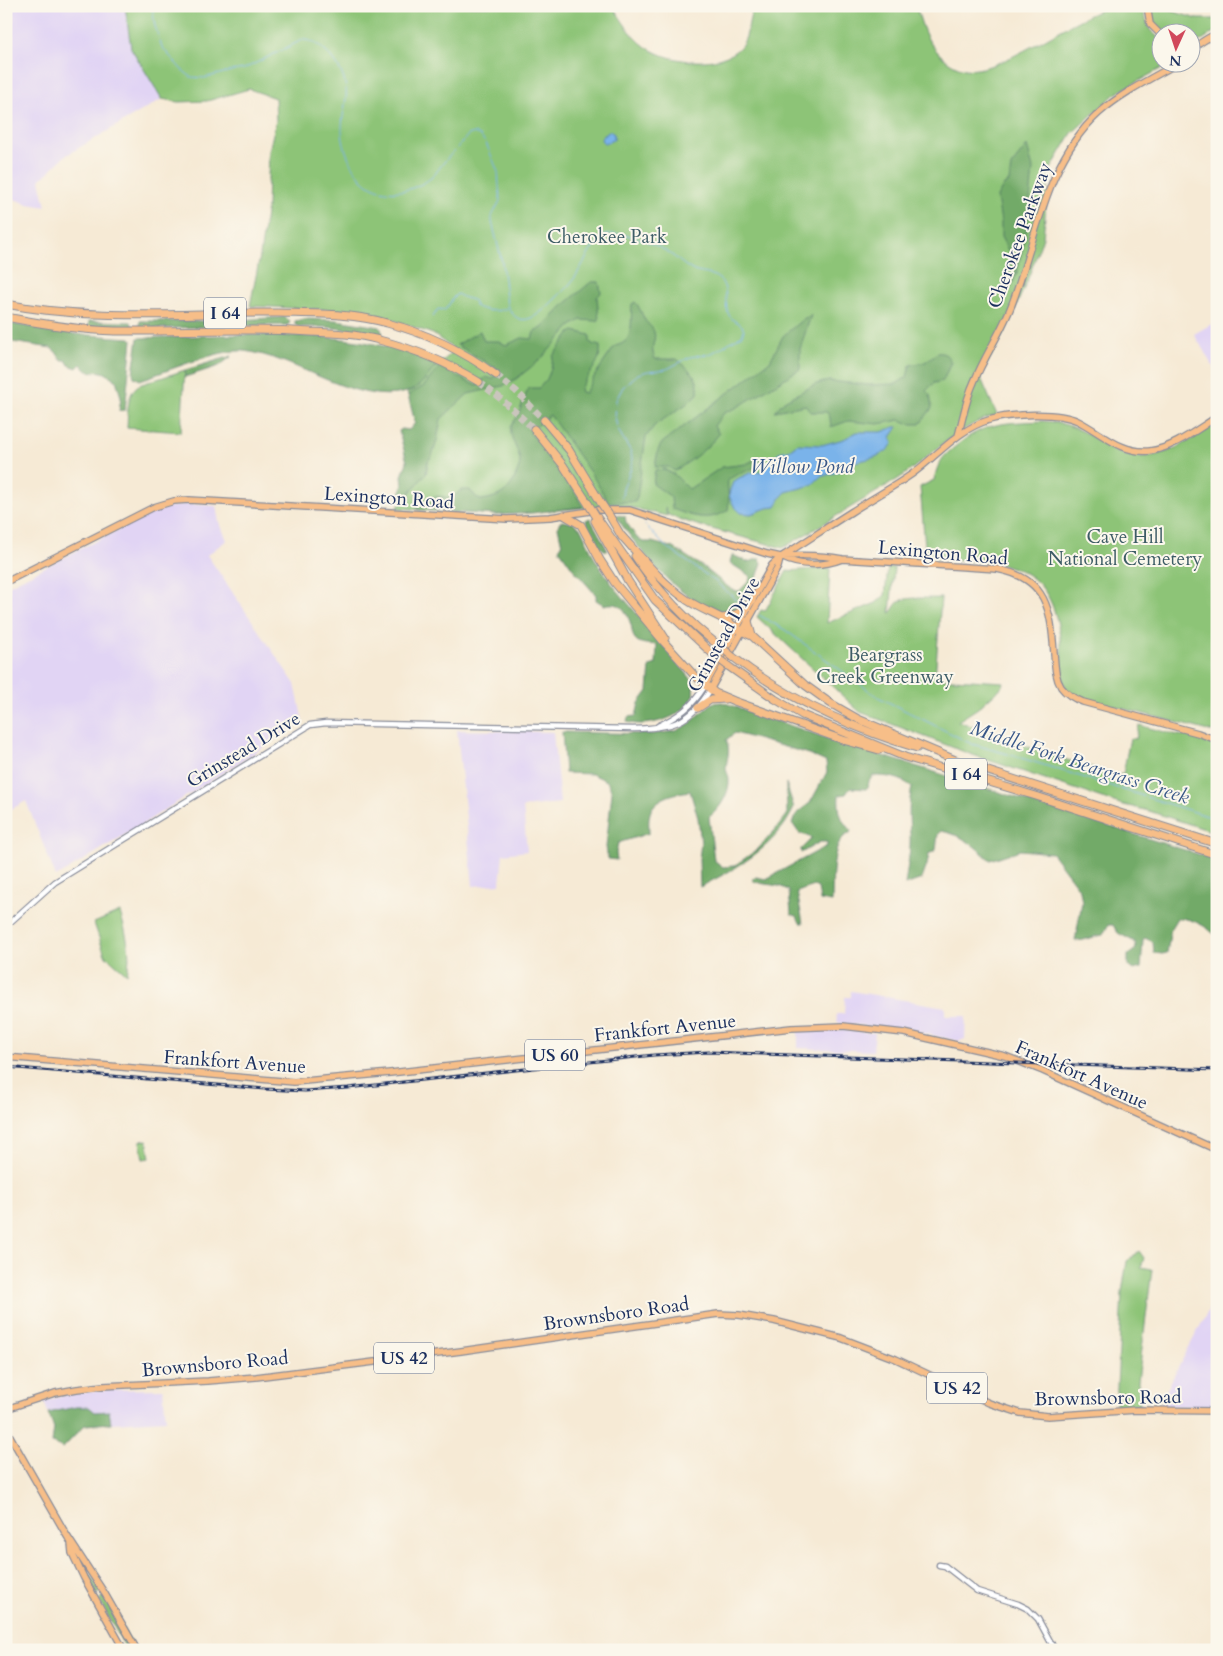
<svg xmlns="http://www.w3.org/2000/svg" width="1223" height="1656" font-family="Cardo,serif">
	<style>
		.built { fill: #e1d4f4 }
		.green { fill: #8dc477; stroke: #547a6a }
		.forest { fill: #72aa68; stroke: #466c63 }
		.water { fill: #7ab3ea; stroke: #4a71a4 }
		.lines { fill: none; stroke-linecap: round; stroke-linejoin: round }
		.stream { stroke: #7ab3ea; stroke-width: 1 }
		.highway-tunnel { stroke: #cac5bd; stroke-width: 7; stroke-dasharray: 7 3.5; stroke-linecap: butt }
		.minor-casing { stroke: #888c9a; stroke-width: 7 }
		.major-casing { stroke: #888c9a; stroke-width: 8 }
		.highway-casing { stroke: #888c9a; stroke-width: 9 }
		.minor { stroke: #fff; stroke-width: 4.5 }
		.major { stroke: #f7be88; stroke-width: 5.5 }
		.highway { stroke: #f7be88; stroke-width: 7 }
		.rail-casing { stroke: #1b2f5e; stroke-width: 3 }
		.rail { stroke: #fbf7ec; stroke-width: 1; stroke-dasharray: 4; stroke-linecap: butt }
		.highway-bridge-casing { stroke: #888c9a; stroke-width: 9; stroke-linecap: butt }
		.highway-bridge { stroke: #f7be88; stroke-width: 7 }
		.labels { text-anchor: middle; stroke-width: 4; stroke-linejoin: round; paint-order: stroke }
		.shield { fill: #fbf7ec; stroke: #5e6b89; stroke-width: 1 }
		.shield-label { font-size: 18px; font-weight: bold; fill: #1b2f5e }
		.street-label { font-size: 19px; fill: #1b2f5e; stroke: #fbf7ec }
		.park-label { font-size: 19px; fill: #3d5c66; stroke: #fbf7ec }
		.water-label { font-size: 20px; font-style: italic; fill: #385788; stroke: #fbf7ec }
	</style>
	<rect width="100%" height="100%" fill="#fbf7ec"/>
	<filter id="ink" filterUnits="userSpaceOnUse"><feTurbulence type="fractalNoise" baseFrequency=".02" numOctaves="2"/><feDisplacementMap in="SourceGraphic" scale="10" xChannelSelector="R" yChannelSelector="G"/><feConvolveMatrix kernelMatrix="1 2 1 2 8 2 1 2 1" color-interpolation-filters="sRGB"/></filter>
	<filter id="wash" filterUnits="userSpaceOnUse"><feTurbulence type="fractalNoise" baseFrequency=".0096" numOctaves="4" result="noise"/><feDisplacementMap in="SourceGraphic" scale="20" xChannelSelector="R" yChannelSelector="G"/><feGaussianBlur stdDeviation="1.12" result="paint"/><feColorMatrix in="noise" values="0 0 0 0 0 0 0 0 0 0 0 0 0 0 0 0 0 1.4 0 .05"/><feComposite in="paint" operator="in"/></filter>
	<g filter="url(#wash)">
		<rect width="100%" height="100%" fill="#f6ead5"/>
		<path class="built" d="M6,6H125L131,48L162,99L65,156L40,180L46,207L28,204L6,196Z
			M1217,321V373L1194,334Z
			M184,504L216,506L219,522L227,540L207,555L295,684L303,722L141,825L56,877L26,801L6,812V587L153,512Z
			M457,730L553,732L560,803L523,807L527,851L503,854L500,884L473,886Z
			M851,991L945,1007V1016H966L965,1039L959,1041L908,1030L839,1023L837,1021L836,1014H844L845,997H851Z
			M826,1029L875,1033L873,1051L798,1048V1030Z
			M1217,1294V1407L1163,1406L1161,1403L1166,1391Z
			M163,1389L166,1420L111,1423L109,1411L95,1412L89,1407H76L48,1413L44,1401L71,1394L106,1390Z"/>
		<path class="green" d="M125,6H613C621,20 630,33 641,43C663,63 721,70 741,46C750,36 747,17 755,6H916C920,19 924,35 932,45C940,56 951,66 965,69C997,76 1070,19 1107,8C1118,5 1129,6 1141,6L1150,30L1160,39V62L1171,63L1115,94L1072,133L1049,172L1043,238L1027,281L1007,327L980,376L997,415C957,425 931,457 898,479L783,548L697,525L668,515L665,507L667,516L621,505L498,515L397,508L425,474L432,446L407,393L455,350L433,334L382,316L358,311L250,306L260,256L267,206L269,151L276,121L275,98L249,89L207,101L179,102L162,99L131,48Z
			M1150,6H1156L1197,19H1217V30L1191,47L1190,32H1162L1154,25Z
			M185,370L181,432L127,428C128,414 126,393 139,385Z
			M1043,421C1067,422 1084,431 1103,444C1146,473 1180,446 1217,424V733L1083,698C1079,696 1073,694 1069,691C1060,684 1062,669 1062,659C1060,622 1053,581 1014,568C992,560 951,560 926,558L920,487L934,480C938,462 942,457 956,446C986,421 1006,423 1043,421Z
			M888,567L894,568L890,613C893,610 896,603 900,601C908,596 931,599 941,598L935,678L1004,682L1003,686L978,708L958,721L1050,755L1118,775L1123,774L1130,738L1136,739L1139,725C1152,729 1165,732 1178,735C1192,737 1206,738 1217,746V833L1149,811L1120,804L970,754L860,712L757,617L761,610L765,611L787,571L830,568L827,623L876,603L885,595Z
			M120,912C126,933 132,952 127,974L105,955L94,923Z
			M147,1140L150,1158L143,1159L140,1141Z
			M1139,1251L1144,1258L1141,1267L1152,1269L1138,1381L1140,1405L1116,1406L1122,1292L1127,1261Z
			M74,1550L101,1592L100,1593L96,1594Z
			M102,1597H105L135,1650H127L99,1600Z"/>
		<path class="forest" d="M1027,146L1033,168L1028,223L1017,273L1010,289H1005L1011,256L1001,237V222L997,197L1004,185L1009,182L1011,166Z
			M591,282H599L601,293L597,297L599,320L596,321L581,320L571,326L540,360L516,379L503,386L468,394L441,419L437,441L432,456L428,461L426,474L406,497L400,493L403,486L402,476L407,462L399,431L402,429L409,430L415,423L408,395L424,386L439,367L472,384L477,385L486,377L493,379L499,370L457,345L480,331L484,341H498L506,345L522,338L532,339L534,332L542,328L565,304Z
			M635,302C640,307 641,313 645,320C647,324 653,327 654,332C657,341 649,345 655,359H677C689,370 700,376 698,394L685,405L655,425L646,437L637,498L635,502H608L594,478L550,415L531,431L530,434C554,452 567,479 582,505V507L532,513L498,515L417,510L418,504C431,498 436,493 451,499L461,490H470L478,499L481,500C499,498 510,491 516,475C519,468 521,463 519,456C517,448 509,437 511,427C512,424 515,420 517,417C521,407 525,398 528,388H539L547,379L551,369L553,356L570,333L574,331L590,335V341L592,344L600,346C602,364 587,373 580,389L581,392L585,393L597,372L615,346C636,342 630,320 632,304Z
			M811,315L800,349V369L736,408L724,413L714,426L719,434C706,450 692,460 675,471L668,467H655L658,450L662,443L770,361L783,336L803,319Z
			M285,317L290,322L288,325L238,326L218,323L206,327L140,329V321H223Z
			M304,319L336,320L380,327L383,334L326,327H299L295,325V321Z
			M89,321L131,322L133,327L132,329L88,327Z
			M6,323L75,334L130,338L132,340L125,410L119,411L121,397L116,380C112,378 107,373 102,372C90,370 90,376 81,364L77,368L69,365L66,360H61L56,352L51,348L6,341Z
			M225,335C298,335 369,333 437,364C430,374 420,389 407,392C354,407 296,356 243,351C218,349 166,372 140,380L134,377L133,373L138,338Z
			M937,353C944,352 948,355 951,362L943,381L934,383L926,391L930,395L932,408L920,424H909L900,420L878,424L848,421L831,427L830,418L827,412H810L806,405L775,411L784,401L816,384L829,381L869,385L896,384L907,377L910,365L925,362Z
			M232,356L219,366L185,377V370Z
			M756,459H760V464C750,472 738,472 728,480C727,491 730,499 728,510C709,523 692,516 672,509L671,497L653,484L655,470L664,469L675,475L689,489L722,467L746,464Z
			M615,515L625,516L626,522L637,538L643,542H652L674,548L706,569L732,590L739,591L749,581L750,576L730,563L732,555L749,562L757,559H760L762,563L755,584L741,607L731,614C685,611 639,550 615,515Z
			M590,518L607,549V551C595,547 586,533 586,520Z
			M562,521L574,523L581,529L595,559L612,584L693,681C693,686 694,692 693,697C686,717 646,729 627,722L628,717L636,716L639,703L648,691L650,666L656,664L657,645C651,644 643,645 637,641C631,636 633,629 630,622C625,608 619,601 604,605L596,600V595L573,569L559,549L562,545L558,527L559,523Z
			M722,702L835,741L1217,860V937C1207,926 1192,918 1177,918L1171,928L1167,953L1162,954L1154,953L1153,942L1145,938L1143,941L1141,968L1133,970L1128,966V955L1136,949L1135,942L1118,933L1113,925H1108L1103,935C1093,936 1086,941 1075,941L1082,902L1080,890L1052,853L1020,850L990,860C975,846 961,834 941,831L938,834L936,850L929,854L927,865L922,879L905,885C907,868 911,850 910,834C909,815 908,806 912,787C900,777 888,776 873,776L869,781L868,787L866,789L850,788L846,794L839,795C838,810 840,820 851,831L849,834C830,839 833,885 832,902L820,900L818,888L814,886L797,892L803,923H800L797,916L791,914L789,891C778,882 764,887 752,880L756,877L766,879L827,846V842H820L801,853V849L812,838L799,833L792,823L798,812L810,803L827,772L826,762L806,753L735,733L726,740C731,751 727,757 726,768C726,772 729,775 729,779C730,793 720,809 709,817L714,860L723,867L734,866L758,849L776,829L787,815L786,783L794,808C776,847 737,868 700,887L699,859L701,843L698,818L690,791C676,793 655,797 650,813C648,819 649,826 649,833L618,843L616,853L617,860L608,859L606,847L612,792L607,781L592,774L565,773L562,732L651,734L676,731L690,723L712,703Z
			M76,1407H89L95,1412L109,1411L111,1423L85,1425L63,1448L52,1443L54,1428L48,1413Z"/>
		<path class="water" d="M610,131L614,134V139L607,143H604L601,140L602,137Z
			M895,427H898L891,437L893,443C884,459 864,459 847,464L844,469L834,473L820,477L812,485L786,492L781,497L776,507L767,508L751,514L741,513L734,506L729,496L730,490L733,482L739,478L750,473L762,471L779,452L789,450L797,444L822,445L844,439L857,432H882Z"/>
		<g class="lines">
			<path class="stream" d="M152,6L155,26L162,47L181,69L191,77L204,78L231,71L244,69L302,40C310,39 319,45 325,51C338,62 348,81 346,98C344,112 340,126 343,140C345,154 357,178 369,185C388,197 414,191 431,178C437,173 440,166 445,161C453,152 461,144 468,135L474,133L480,136L486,143L498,172L500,201L492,216V222L502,262L507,305C520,334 541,313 555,299C561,293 568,287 573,280C582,268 592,243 604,236C619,228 656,244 669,253C678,259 684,266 694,271C702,274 712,273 719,279C730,288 723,304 729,315C733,323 742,321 744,330L742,335L712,353L690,357L667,369L648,371L638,374L623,387L616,400L615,418L618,430L630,450L632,458L631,468L623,489L622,497
				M433,317L438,309L445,310L453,298L457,294L465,298L473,300L475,306C484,311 498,313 507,308
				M645,525L665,546L715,581L742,605
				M759,615L785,630L878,697L972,744L1015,756L1217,819"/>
		</g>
	</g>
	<g filter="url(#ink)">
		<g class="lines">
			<path class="highway-tunnel" d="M496,375L516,391L544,420
				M479,382L501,399L534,429"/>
			<g class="minor-casing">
				<path id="minor" d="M658,726C680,715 691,708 705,686
					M6,926L55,882L310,725L326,723L633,729C671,728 690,724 710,690
					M939,1565L945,1566L977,1591L1018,1604L1028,1609L1038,1619L1055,1650"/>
			</g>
			<g class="major-casing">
				<path id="major" d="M1147,6L1150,24L1160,34
					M1190,56C1194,44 1207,39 1217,33
					M958,436C963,418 966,399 974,382C985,355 1002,331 1012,304C1037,238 1045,162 1099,113C1123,92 1152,78 1180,62
					M783,556C802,555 823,555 842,559L997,569C1047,578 1051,610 1054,653C1055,665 1055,677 1061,687C1067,695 1075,699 1083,702L1198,733L1217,740
					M6,582L154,507L174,501L189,500L507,519L550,517L597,510H630L767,554L781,557C799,566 822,567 842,559
					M705,686L772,565L781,557C805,542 827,527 851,512C871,499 892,488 912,474C937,456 958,429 989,420C1011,414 1057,411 1078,421C1102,433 1121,454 1150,451C1174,448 1196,430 1217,417
					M710,690L778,567L780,559
					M6,1057L294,1082L390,1073L791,1028L843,1026L904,1033L1005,1056L1043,1071L1217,1150
					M6,1409L55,1393L77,1389L103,1386L208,1381L256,1377L461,1351L718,1314L739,1315L774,1321L841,1338L896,1359L989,1403L1020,1413L1048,1416L1136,1410L1217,1411
					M6,1429L67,1536L105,1594L137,1650
					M71,1543L72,1553L84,1578L124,1650"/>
			</g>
			<g class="highway-casing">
				<path id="highway" d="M6,304C96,322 187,312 278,313C314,314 352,313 387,323C426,333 463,351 496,375
					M6,317C42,324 78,330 115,331C180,332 246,327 311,332C334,333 357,334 379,340C415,349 448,363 479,382
					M544,420L569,450L601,503
					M534,429L563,465L589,505
					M564,515L581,525L600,560L615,583L663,641L693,674L715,693L734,701L843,740L879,750
					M609,515L622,537
					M596,516L655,600L716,657
					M595,521L628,581L665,638
					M620,534C641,557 661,582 687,600C699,608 712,613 725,620C734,625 741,632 752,636L805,685L830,703L858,719L960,762L1217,844
					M635,556C658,591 689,623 722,648
					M721,618C735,617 742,611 752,601
					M748,621L752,636
					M733,657C789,700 850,728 917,748
					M728,666L775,699L802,715L905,757L1036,796L1217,855
					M698,708L710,700L725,699"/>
			</g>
			<use href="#minor" class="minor"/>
			<use href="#major" class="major"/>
			<use href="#highway" class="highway"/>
			<g class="rail-casing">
				<path id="rail" d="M6,1067L265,1089L305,1091L348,1088L654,1055L709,1052L1217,1070"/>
			</g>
			<use href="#rail" class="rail"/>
			<g class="highway-bridge-casing">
				<path id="highway-bridge" d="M601,503L609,515
					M589,505L596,516
					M722,648L733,657
					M716,657L728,666"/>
			</g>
			<use href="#highway-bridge" class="highway-bridge"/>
		</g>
	</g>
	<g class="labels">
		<g class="shield">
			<rect x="204" y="297.5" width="42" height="31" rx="4"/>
			<rect x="945" y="758.5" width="42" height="31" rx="4"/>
			<rect x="525" y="1039.5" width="60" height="31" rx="4"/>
			<rect x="374" y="1342.5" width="60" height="31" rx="4"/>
			<rect x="927" y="1372.5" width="60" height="31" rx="4"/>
		</g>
		<g class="shield-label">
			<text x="225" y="319">I 64</text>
			<text x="966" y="780">I 64</text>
			<text x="555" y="1061">US 60</text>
			<text x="404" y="1364">US 42</text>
			<text x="957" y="1394">US 42</text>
		</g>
		<g class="street-label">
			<text transform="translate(1019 235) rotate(-70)" y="7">Cherokee Parkway</text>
			<text transform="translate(389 497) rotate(4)" y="7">Lexington Road</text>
			<text transform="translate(943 552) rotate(5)" y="7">Lexington Road</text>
			<text transform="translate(723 634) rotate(-61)" y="7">Grinstead Drive</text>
			<text transform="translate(243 749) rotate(-31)" y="7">Grinstead Drive</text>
			<text transform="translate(665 1027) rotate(-6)" y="7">Frankfort Avenue</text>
			<text transform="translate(235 1061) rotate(4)" y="7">Frankfort Avenue</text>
			<text transform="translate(1082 1074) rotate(24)" y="7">Frankfort Avenue</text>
			<text transform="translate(616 1313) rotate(-8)" y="7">Brownsboro Road</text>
			<text transform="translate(215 1363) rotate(-5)" y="7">Brownsboro Road</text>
			<text transform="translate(1108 1397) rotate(-1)" y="7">Brownsboro Road</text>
		</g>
		<g class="park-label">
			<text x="607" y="243">Cherokee Park</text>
			<text x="1125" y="543">Cave Hill<tspan x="1125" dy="22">National Cemetery</tspan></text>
			<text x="885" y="661">Beargrass<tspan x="885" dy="22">Creek Greenway</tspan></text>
		</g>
		<g class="water-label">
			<text x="802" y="473">Willow Pond</text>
			<text transform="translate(1080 762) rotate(18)" y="7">Middle Fork Beargrass Creek</text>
		</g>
	</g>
	<rect width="1223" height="1656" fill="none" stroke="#fbf7ec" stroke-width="25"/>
	<g transform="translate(1176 48) rotate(183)"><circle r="24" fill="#fbf7ec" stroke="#a1a7b3"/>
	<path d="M0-4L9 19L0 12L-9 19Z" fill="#d1495b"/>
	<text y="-8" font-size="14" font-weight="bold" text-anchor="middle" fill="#1b2f5e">N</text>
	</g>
</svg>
